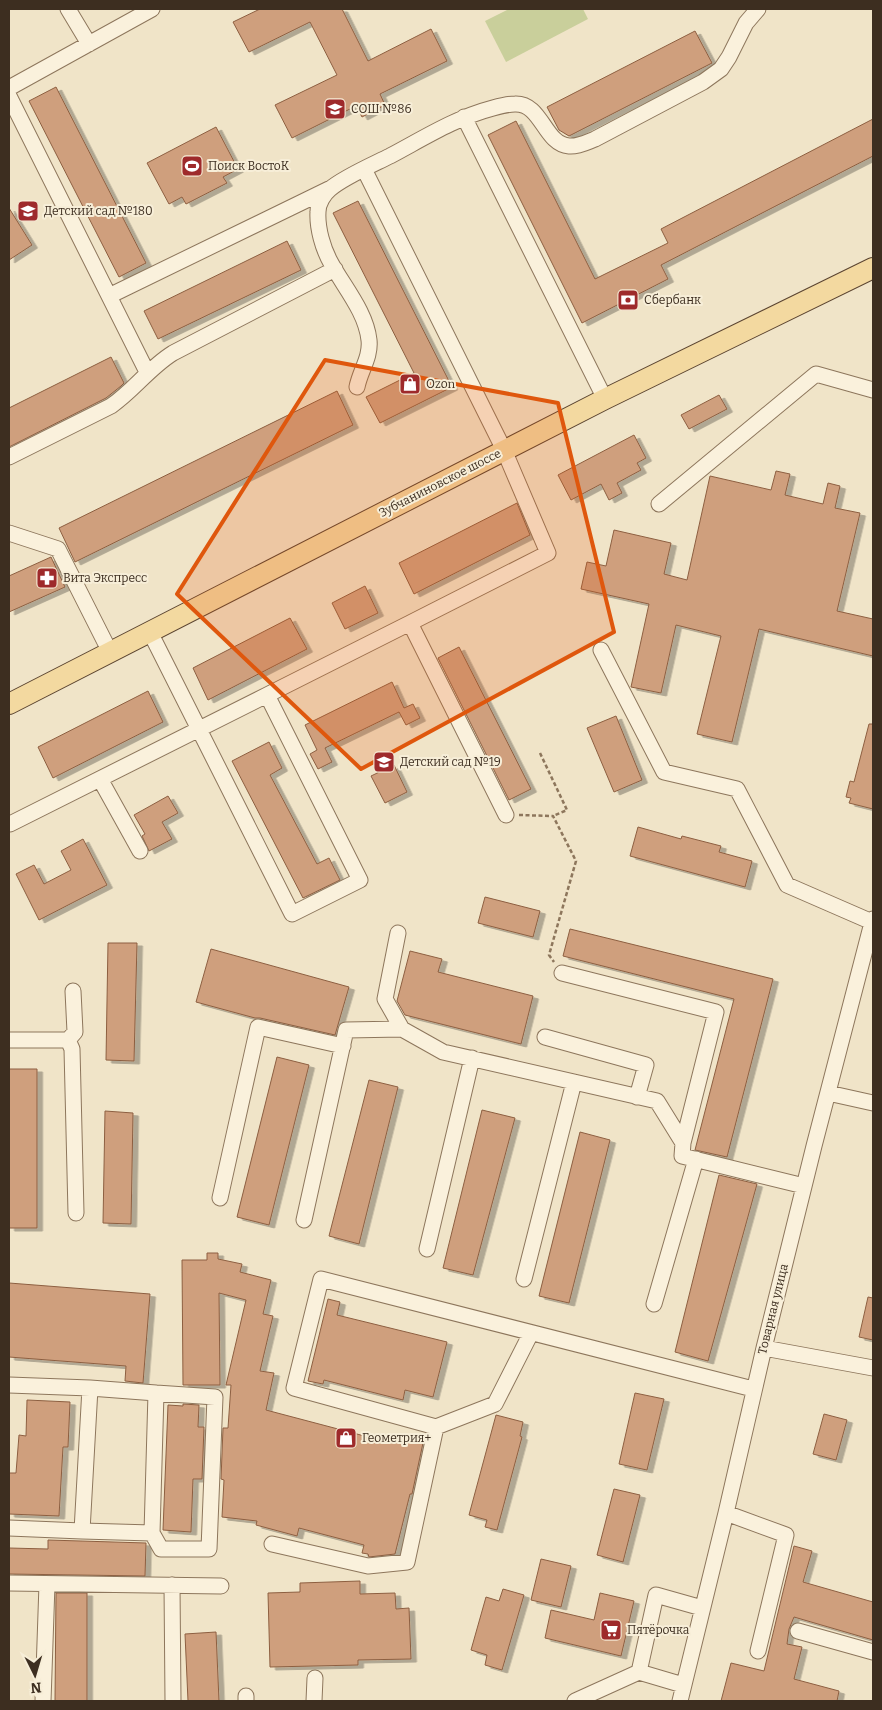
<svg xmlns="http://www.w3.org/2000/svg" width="882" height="1710" font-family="Bitter,serif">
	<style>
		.green { fill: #c9cf9b }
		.building { fill: #cf9f7d; stroke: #8d5f41; filter: url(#shadow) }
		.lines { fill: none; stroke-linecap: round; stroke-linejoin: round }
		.minor-casing { stroke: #8d765c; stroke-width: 17 }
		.major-casing { stroke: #5b4430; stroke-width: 22 }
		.path { stroke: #8d765c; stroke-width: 2.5; stroke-dasharray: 4 2.5; stroke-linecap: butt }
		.minor { stroke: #faf1dc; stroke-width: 15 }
		.major { stroke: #f3d9a0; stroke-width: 20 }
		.marked { fill: #df570d; fill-opacity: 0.2; stroke: #df570d; stroke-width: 4; stroke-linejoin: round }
		.labels { text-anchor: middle; stroke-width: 4; stroke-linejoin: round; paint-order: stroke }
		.poi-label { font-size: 12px; fill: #3d2e20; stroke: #f7eed8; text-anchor: start }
		.street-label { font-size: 12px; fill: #3d2e20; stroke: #f7eed8 }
	</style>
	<defs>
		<filter id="shadow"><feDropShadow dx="5.5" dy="3" stdDeviation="0" flood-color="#0004"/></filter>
	</defs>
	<rect width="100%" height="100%" fill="#f0e4c8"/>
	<path class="green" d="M509,9H583L588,19L506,62L485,21Z"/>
	<path class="building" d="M260,9H342L368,61L431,29L447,61L380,94L385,105L362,117L356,106L292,138L275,105L337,75L310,22L249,52L233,22Z
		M695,31L712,63L569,136L559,130L547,107Z
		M56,87L146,263L119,277L29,101Z
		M873,119V156L661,265L668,279L582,323L488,135L516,121L595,279L668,243L661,229Z
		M216,127L238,169L223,177L227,183L186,204L182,197L169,204L147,163Z
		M358,201L452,387L380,423L366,397L414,373L333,213Z
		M9,208L32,245L9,260Z
		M287,241L301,270L158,339L144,311Z
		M111,357L124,383L121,386L106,398L9,447V408Z
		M337,391L353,425L75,562L59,528Z
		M719,395L727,409L689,429L681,415Z
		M634,435L646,458L637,463L641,470L617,483L622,493L609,500L601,484L571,500L558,475Z
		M776,471L790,474L785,495L823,504L828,483L840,486L835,508L860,513L837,611L873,619V656L759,629L732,742L697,734L721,636L676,625L661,693L631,687L649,604L581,589L587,562L606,566L614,530L671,543L664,574L687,580L710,476L771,490Z
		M517,503L530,535L414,594L399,563Z
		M51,557L65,587L9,612V576Z
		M365,586L378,613L345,629L332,603Z
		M290,618L307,649L208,700L193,668Z
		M459,647L531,789L509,800L438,658Z
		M392,682L404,708L413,704L420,718L406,725L399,712L325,748L332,762L318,769L310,754L317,750L305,725Z
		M148,691L163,722L53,778L38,747Z
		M616,716L642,780L614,792L587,728Z
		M869,724H873V809L849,803L851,798L846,797L850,781L854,782Z
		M269,742L282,768L270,775L317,864L329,858L340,880L303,898L232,761Z
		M394,765L407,792L385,803L371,776Z
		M168,796L178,813L162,822L172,839L149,851L142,836L145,834L134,815Z
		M638,827L681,839L682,836L721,846L719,852L752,861L745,887L630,856Z
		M83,839L107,885L39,920L16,874L34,865L44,884L71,870L61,851Z
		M485,897L540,911L533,937L478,923Z
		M570,929L773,979L727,1157L695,1150L734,999L563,956Z
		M108,943H137L134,1061L106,1060Z
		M211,949L349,987L335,1035L260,1018H255L196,1002Z
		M410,951L442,959L438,972L533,996L521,1044L405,1015L397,1001Z
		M277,1057L309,1065L269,1225L237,1217Z
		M9,1069H37V1228H9Z
		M369,1080L398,1087L359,1244L329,1236Z
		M482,1110L515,1118L473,1275L443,1268Z
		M105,1111L133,1113L131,1224L103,1223Z
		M580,1132L610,1140L569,1303L539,1296Z
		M719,1175L757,1184L708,1361L675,1352Z
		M207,1253H218V1259L242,1264L240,1272L271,1280L263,1314L273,1316L260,1371L274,1373L266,1410L391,1443L392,1436L423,1443L412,1494H410L395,1554L369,1557L368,1554L362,1553L364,1545L299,1528L297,1536L256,1525L257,1521L222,1517L224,1480L221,1479L223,1428H228L231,1385H226L246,1300L219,1293L220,1385H183L182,1260H207Z
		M9,1283L150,1294L143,1383L125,1381L126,1366L9,1357Z
		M868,1297L873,1298V1340L859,1337Z
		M328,1299L340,1302L337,1315L447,1342L433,1397L405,1390L403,1400L324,1380L323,1384L308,1381Z
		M635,1393L664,1399L647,1470L619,1464Z
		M27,1400L70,1402L68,1447H63L59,1516L9,1514V1473H16L19,1435L26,1436Z
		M183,1404L199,1405L198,1427H204L202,1479H193L191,1532L163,1530L168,1405L183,1406Z
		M824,1414L847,1420L836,1460L813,1454Z
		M496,1415L523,1422L520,1436L522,1437L497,1530L485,1527L487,1520L469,1515Z
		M614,1489L640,1495L623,1562L597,1555Z
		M48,1540L146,1543L145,1576L9,1574V1548L48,1549Z
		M794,1546L812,1551L803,1582L873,1602V1640L794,1617L789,1629L787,1644L802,1647L794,1679L839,1691L837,1701H721L731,1663L764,1671Z
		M541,1559L571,1566L561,1607L531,1600Z
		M360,1581V1594L395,1593L396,1609L409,1608L411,1659L358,1660V1665L270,1667L268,1593L300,1592V1583Z
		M503,1589L524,1595L502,1670L485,1665L487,1655L471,1650L486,1597L499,1601Z
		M56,1593H87V1701H55Z
		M600,1593L634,1601L621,1656L545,1638L551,1610L594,1620Z
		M216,1632L219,1701H188L185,1634Z"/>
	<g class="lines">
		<g class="minor-casing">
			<path id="minor" d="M68,9L89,44
				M9,88L152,9
				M9,96L147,372
				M464,117L605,399
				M364,169L504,450L548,553L410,623
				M109,296L329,189
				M357,387C360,371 371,357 369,340C366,312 344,287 331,263C323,249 317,228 318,212C318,203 324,194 330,189C344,177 372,165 390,156C424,138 455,118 493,108C500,106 507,104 515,104C542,103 544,144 569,146C578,147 587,142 595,139L703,82L721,69L729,57L746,23L758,9
				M9,457L111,406C134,390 149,368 173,353L335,269
				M659,504L816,374L873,390
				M9,533L58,549L110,652
				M601,650L664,772L737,789L787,885L872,922
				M267,695L410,623L506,815
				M100,779L140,851
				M10,824C95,781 181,738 267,695L360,880L292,914L150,632
				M398,933L385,999L402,1029
				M562,973L716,1012L683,1143
				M545,1037L646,1065L637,1097
				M9,1040H68L75,1032L73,991
				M68,1040L72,1049L76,1213
				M828,1093L873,1103
				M220,1198L258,1027L343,1046
				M304,1220L346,1030L402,1029L443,1052L657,1101L683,1143L682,1156L804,1186
				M427,1249L472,1058
				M524,1279L574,1082
				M654,1304L696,1159
				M531,1333L495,1404L436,1427L294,1388L321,1279L753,1389
				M764,1348L873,1368
				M9,1385L90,1388L82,1531L9,1528
				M726,1513L786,1535L758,1651
				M82,1531L152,1533L156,1393L90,1388
				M152,1533L161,1549H209L215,1397L156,1393
				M272,1544L368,1566L407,1562L436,1427
				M9,1583L221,1586
				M172,1585L173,1701
				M798,1631L873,1652
				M639,1672L683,1685
				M43,1701L47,1584
				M246,1701V1696
				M314,1701L315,1678
				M575,1701L639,1672L656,1595L702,1608
				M680,1701L726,1513L764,1348L814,1146L873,919"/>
		</g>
		<g class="major-casing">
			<path id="major" d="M9,704L605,399L873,268"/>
		</g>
		<path class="path" d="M540,753L567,810L553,816
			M519,815L553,816L576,861L549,955L554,962"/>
		<use href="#minor" class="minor"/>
		<use href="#major" class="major"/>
	</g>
	<path class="marked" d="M325,360L558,403L614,632L361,769L177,594Z"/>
	<defs>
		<g id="school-square" transform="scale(1.125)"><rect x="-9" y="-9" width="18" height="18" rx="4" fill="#9e2a2b" stroke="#f7eed8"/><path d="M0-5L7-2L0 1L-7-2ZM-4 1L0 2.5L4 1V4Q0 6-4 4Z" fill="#fff"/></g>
		<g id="stadium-square" transform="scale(1.125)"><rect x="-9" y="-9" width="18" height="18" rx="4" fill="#9e2a2b" stroke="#f7eed8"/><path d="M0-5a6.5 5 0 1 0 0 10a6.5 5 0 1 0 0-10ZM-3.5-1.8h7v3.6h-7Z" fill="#fff"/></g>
		<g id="bank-square" transform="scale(1.125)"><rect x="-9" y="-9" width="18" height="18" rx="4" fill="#9e2a2b" stroke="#f7eed8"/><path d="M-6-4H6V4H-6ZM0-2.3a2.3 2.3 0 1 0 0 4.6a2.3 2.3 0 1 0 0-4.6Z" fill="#fff"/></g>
		<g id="shop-square" transform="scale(1.125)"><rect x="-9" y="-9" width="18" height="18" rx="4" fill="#9e2a2b" stroke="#f7eed8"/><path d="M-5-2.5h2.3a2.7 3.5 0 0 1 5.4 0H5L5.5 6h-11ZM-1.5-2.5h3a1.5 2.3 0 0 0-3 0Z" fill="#fff"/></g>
		<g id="pharmacy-square" transform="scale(1.125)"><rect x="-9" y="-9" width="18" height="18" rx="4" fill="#9e2a2b" stroke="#f7eed8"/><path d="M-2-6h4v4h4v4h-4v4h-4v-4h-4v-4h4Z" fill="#fff"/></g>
		<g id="supermarket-square" transform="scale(1.125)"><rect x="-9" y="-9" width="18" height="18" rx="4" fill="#9e2a2b" stroke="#f7eed8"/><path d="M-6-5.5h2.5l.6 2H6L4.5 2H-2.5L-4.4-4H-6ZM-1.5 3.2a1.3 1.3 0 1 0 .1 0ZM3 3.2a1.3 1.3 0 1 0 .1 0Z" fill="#fff"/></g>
	</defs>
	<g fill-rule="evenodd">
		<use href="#school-square" x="335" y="109"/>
		<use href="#stadium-square" x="192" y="166"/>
		<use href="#school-square" x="28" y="211"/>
		<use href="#bank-square" x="628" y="300"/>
		<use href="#shop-square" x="410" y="384"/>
		<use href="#pharmacy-square" x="47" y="578"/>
		<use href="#school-square" x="384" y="762"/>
		<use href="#shop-square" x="346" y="1438"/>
		<use href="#supermarket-square" x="611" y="1630"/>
	</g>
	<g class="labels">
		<g class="poi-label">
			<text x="351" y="113">СОШ №86</text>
			<text x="208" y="170">Поиск ВостоК</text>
			<text x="44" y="215">Детский сад №180</text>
			<text x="644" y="304">Сбербанк</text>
			<text x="426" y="388">Ozon</text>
			<text x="63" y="582">Вита Экспресс</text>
			<text x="400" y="766">Детский сад №19</text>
			<text x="362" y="1442">Геометрия+</text>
			<text x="627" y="1634">Пятёрочка</text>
		</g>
		<g class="street-label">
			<text transform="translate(440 483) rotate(-27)" y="4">Зубчаниновское шоссе</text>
			<text transform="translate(773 1309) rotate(-76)" y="4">Товарная улица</text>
		</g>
	</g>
	<rect width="882" height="1710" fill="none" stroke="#3d2e20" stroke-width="20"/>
	<g transform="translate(35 1675) rotate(175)" stroke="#f7eed8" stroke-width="4" paint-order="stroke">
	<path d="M0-4L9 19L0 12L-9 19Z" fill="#3d2e20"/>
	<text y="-8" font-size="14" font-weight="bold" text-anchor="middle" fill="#3d2e20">N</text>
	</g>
</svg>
